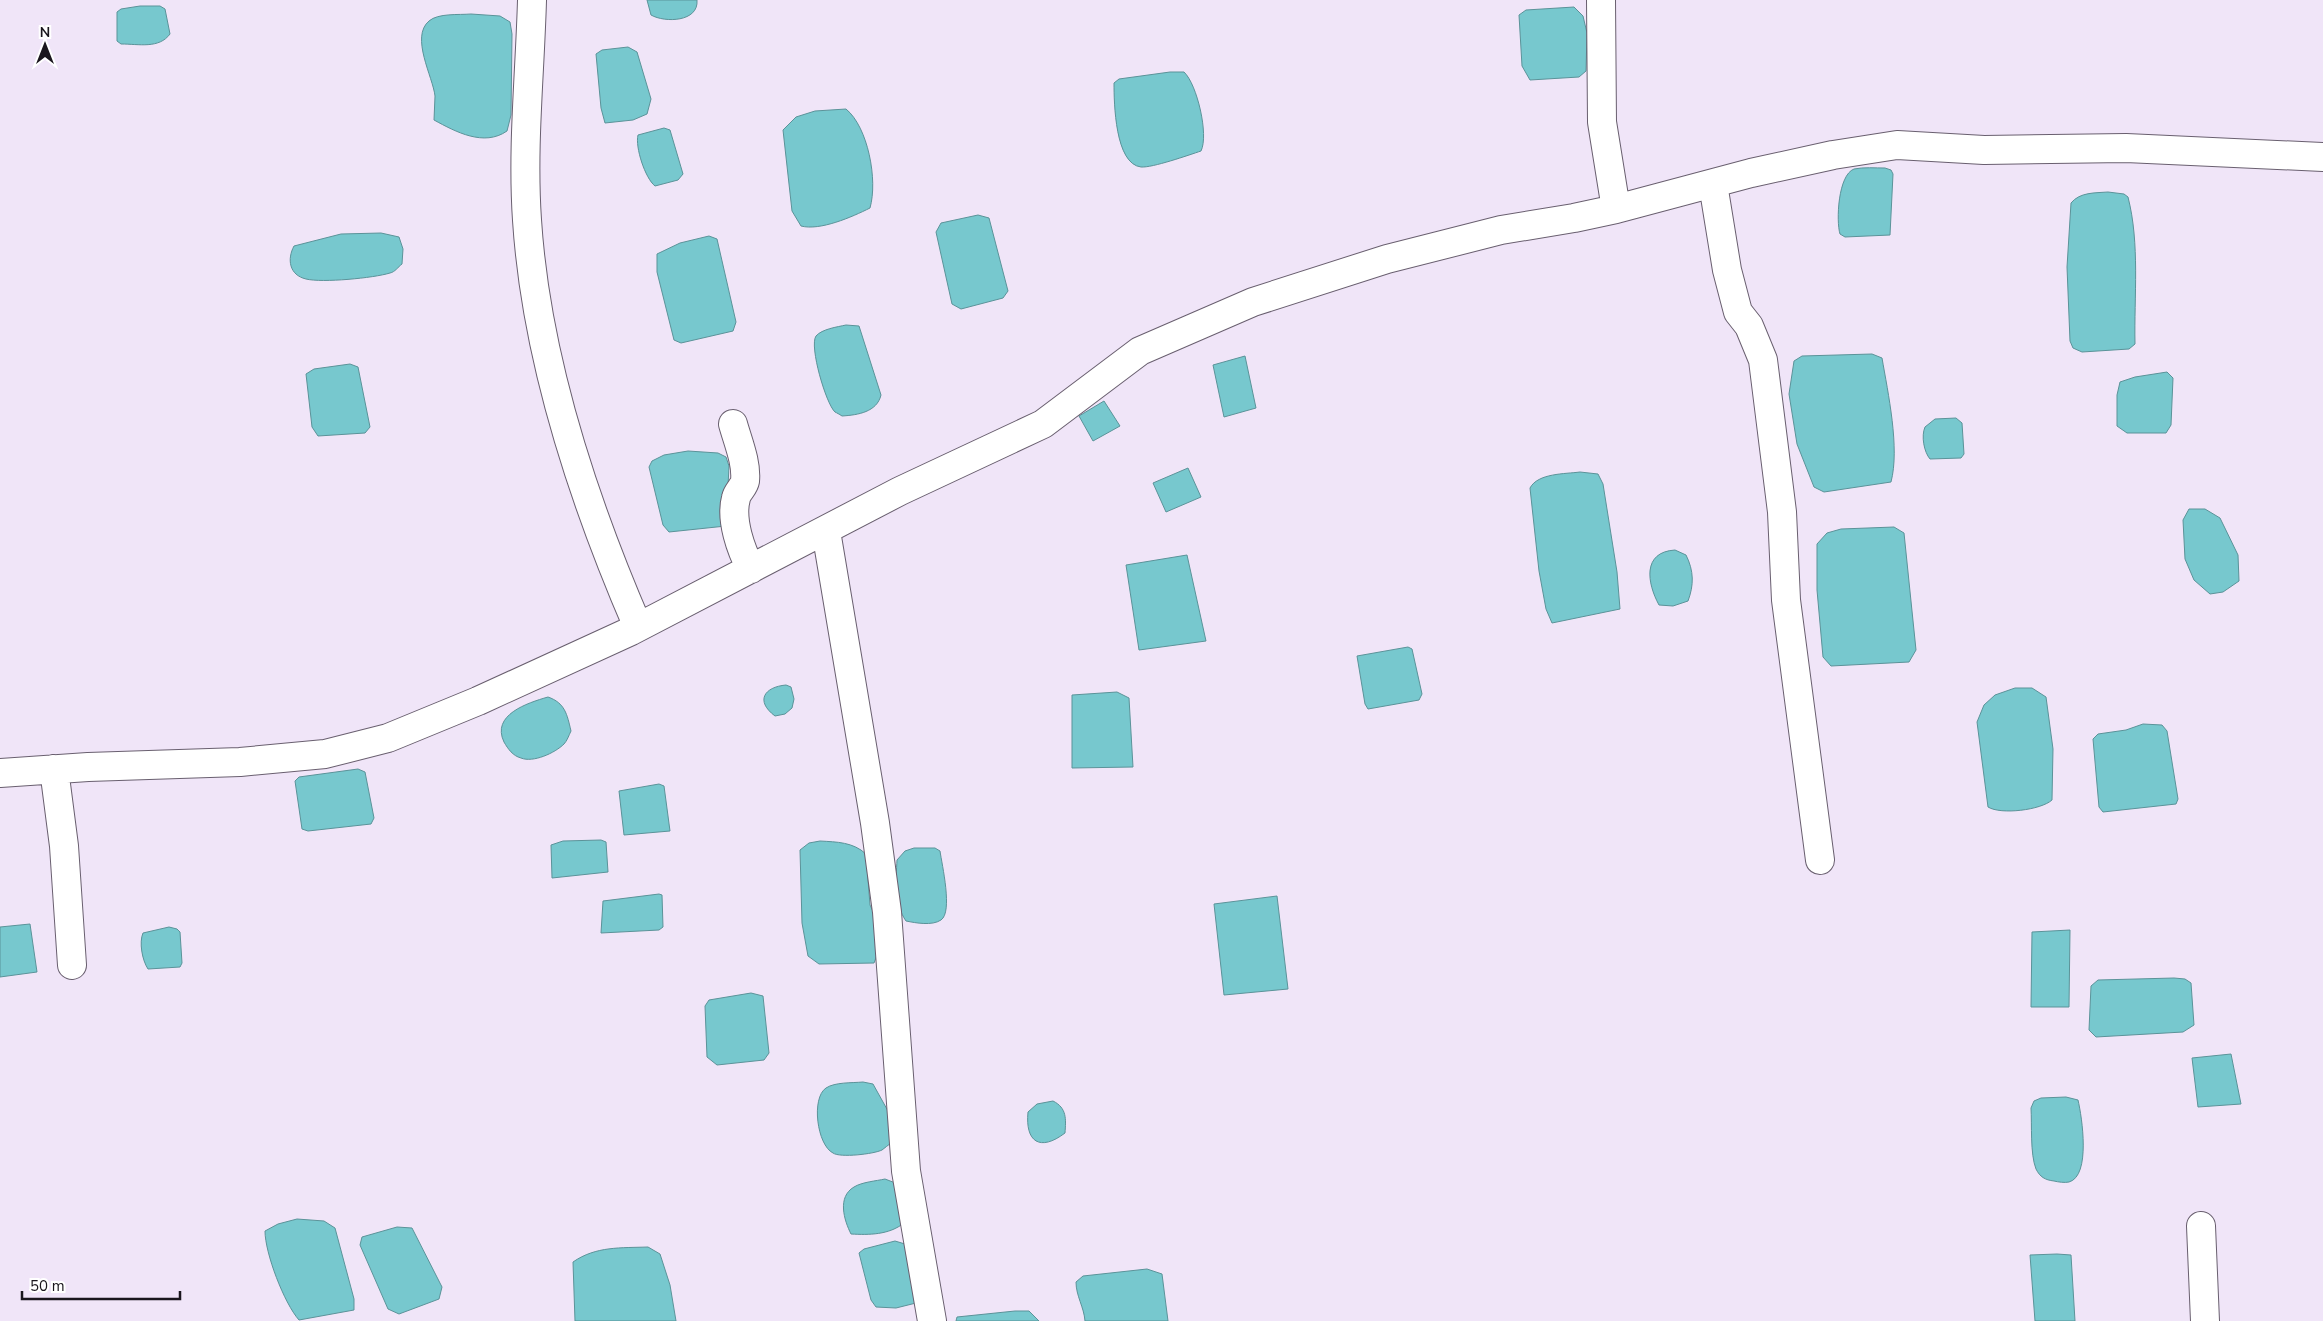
<svg xmlns="http://www.w3.org/2000/svg" width="2323" height="1321" font-family="'Nunito Sans',sans-serif">
	<style>
		.water { fill: #77c8ce; stroke: #5b9399 }
		.lines { fill: none; stroke-linecap: round; stroke-linejoin: round }
		.minor-casing { stroke: #695f6f; stroke-width: 30 }
		.minor { stroke: #fff; stroke-width: 28 }
	</style>
	<rect width="100%" height="100%" fill="#f0e5f8"/>
	<path class="water" d="M647,0H697C699,22 665,23 651,15Z
		M140,6H160L165,9L170,34C159,49 139,44 121,44L117,41V12L121,9Z
		M1574,7L1583,16L1587,33L1586,71L1579,77L1530,80L1522,66L1519,15L1526,10Z
		M471,14L500,16L510,22L512,34L511,115L507,131C484,147 456,132 434,120C434,112 435,104 435,96C433,77 410,37 429,21C438,13 459,15 471,14Z
		M628,47L637,52L651,99L647,114L633,120L605,123L601,108L596,54L602,50Z
		M1170,72H1184C1197,84 1209,135 1201,151C1189,155 1152,168 1141,167C1115,164 1114,103 1114,83L1119,79Z
		M846,109C868,127 878,180 870,208C852,217 820,231 801,226L792,211L783,130L796,117L815,111Z
		M664,128L670,130L683,174L678,180L655,186C645,178 635,147 638,135Z
		M1885,168L1891,170L1893,174L1890,235L1845,237L1840,234C1836,221 1838,175 1854,169C1863,167 1876,168 1885,168Z
		M2108,192L2124,194L2128,197C2140,244 2134,296 2135,344L2129,349L2082,352L2073,348L2070,341L2067,267L2071,203C2080,192 2095,193 2108,192Z
		M978,215L989,218L1008,291L1003,298L961,309L952,304L936,232L941,223Z
		M381,233L399,237L403,249L402,264C398,267 395,272 390,273C374,278 322,283 306,279C289,275 287,259 294,246L341,234Z
		M709,236L717,239L736,322L733,331L681,343L674,340L657,272V254L680,243Z
		M846,325L859,326L881,395C877,412 858,415 842,416C839,414 837,413 835,412C826,404 809,346 816,336C822,329 837,327 846,325Z
		M1872,354L1882,358C1888,393 1900,448 1891,482L1824,492L1814,487L1797,444L1789,394L1794,361L1802,356Z
		M1245,356L1256,408L1224,417L1213,365Z
		M350,364L358,367L370,427L365,433L318,436L312,427L306,374L314,369Z
		M2167,372L2173,378L2171,425L2166,433H2127L2117,426V395L2120,382L2135,377Z
		M1104,401L1120,426L1093,441L1079,416Z
		M1956,418L1962,423L1964,454L1961,458L1930,459C1924,452 1921,436 1925,427L1935,419Z
		M688,451L718,453L726,457L729,466L726,526L669,532L663,525L649,467L652,461L664,455Z
		M1188,468L1201,497L1166,512L1153,483Z
		M1580,472L1598,474L1603,484L1617,572L1620,609L1552,623L1546,609L1539,571L1530,488C1538,473 1565,474 1580,472Z
		M2189,509H2205L2220,518L2238,555L2239,581L2223,592L2210,594L2194,580L2185,559L2183,520Z
		M1894,527L1904,533L1916,650L1909,662L1831,666L1823,657L1817,590V544L1827,533L1841,529Z
		M1675,550L1686,555C1694,571 1694,585 1688,601L1673,606L1659,605C1647,583 1642,552 1675,550Z
		M1187,555L1206,641L1139,650L1126,565Z
		M1408,647L1412,649L1422,694L1419,700L1368,709L1365,704L1357,656Z
		M786,685L791,687L794,699L792,708L785,714L775,716C755,701 764,687 786,685Z
		M2015,688H2032L2046,697L2053,749L2052,800C2041,810 2001,815 1988,807L1977,722L1984,705L1995,695Z
		M1117,692L1129,698L1133,767L1072,768V695Z
		M548,697C565,703 567,714 571,731C569,735 567,741 564,744C555,753 533,763 521,758C513,756 508,749 504,742C491,715 527,703 548,697Z
		M2143,724L2162,725L2167,731L2178,799L2176,804L2103,812L2099,807L2093,739L2098,734L2126,730Z
		M358,769L365,772L374,818L371,824L308,831L302,829L295,781L299,777Z
		M659,784L664,786L670,831L624,835L619,791Z
		M601,840L606,842L608,872L552,878L551,845L563,841Z
		M820,841C837,842 853,842 866,854L870,905L877,920V955L874,963L819,964L808,956L802,923L800,850L809,843Z
		M914,848H935L940,851C942,865 953,912 941,920C932,926 916,923 906,921C894,904 896,879 897,860L905,851Z
		M659,894L662,895L663,927L659,930L601,933L603,901Z
		M1277,896L1288,989L1224,995L1214,904Z
		M30,924L37,972L0,977V927Z
		M169,927L177,929L180,932L182,963L180,967L148,969C142,960 139,942 143,933Z
		M2070,930L2069,1007H2031L2032,932Z
		M2174,978L2185,979L2191,983L2194,1025L2183,1032L2096,1037L2089,1030L2091,986L2098,980Z
		M751,993L763,996L769,1053L764,1060L717,1065L707,1057L705,1006L709,1000Z
		M2231,1054L2241,1104L2198,1107L2192,1058Z
		M863,1082L873,1084L888,1111L891,1143C888,1145 885,1148 882,1150C874,1154 840,1158 833,1153C817,1145 811,1098 826,1088C835,1082 852,1083 863,1082Z
		M2066,1097L2078,1100C2082,1117 2091,1176 2069,1182C2065,1183 2058,1182 2054,1181C2045,1180 2040,1177 2036,1169C2030,1154 2032,1124 2031,1108L2034,1101L2041,1098Z
		M1053,1101C1067,1108 1066,1119 1065,1133C1040,1152 1025,1142 1028,1112L1037,1104Z
		M885,1179L898,1184L904,1223C889,1235 869,1235 851,1234C844,1220 837,1197 854,1187C862,1182 876,1181 885,1179Z
		M297,1219L324,1221L335,1228L354,1299V1310L299,1320C284,1303 265,1253 265,1231L278,1224Z
		M397,1227L412,1228L442,1287L439,1299L399,1314L388,1309L360,1245L362,1237Z
		M895,1241L905,1244L910,1251L916,1303L896,1308L876,1307L871,1300L859,1253L864,1249Z
		M648,1247L660,1254L670,1285L676,1321H575L573,1262C596,1246 621,1248 648,1247Z
		M2057,1254L2071,1255L2075,1321H2035L2030,1255Z
		M1147,1269L1162,1274L1168,1321H1085C1084,1307 1076,1296 1076,1282L1083,1276Z
		M1015,1311H1029L1039,1321H956L957,1317Z"/>
	<g class="lines">
		<g class="minor-casing">
			<path id="minor" d="M532,0C530,73 522,147 527,220C536,359 583,500 638,627
				M1601,0L1602,122L1616,209
				M1713,184L1727,270L1738,312L1749,326L1763,360L1782,512L1786,600L1820,860
				M733,424C738,442 747,463 745,481C744,487 737,492 736,498C730,520 741,550 751,569
				M826,531L875,823L887,912L906,1171L932,1321
				M54,769L64,846L72,965
				M0,773L88,767L240,762L325,754L388,738L478,701L631,631L900,491L1043,424L1140,351L1253,302L1387,259L1501,230L1574,218L1616,209L1751,173L1833,155L1897,145L1984,150L2126,148L2323,157
				M2201,1226L2205,1321"/>
		</g>
		<use href="#minor" class="minor"/>
	</g>
	<g transform="translate(45 45)" stroke="#ffffff" stroke-width="4" paint-order="stroke">
	<path d="M0-4L9 19L0 12L-9 19Z" fill="#1a161d"/>
	<text y="-8" font-size="14" font-weight="bold" text-anchor="middle" fill="#1a161d">N</text>
	</g>
	<path d="M22 1291v8h158v-8" fill="none" stroke="#1a161d" stroke-width="2.5"/>
	<text x="30" y="1291" font-size="15" fill="#1a161d" stroke="#ffffff" stroke-width="4" paint-order="stroke">50 m</text>
</svg>
